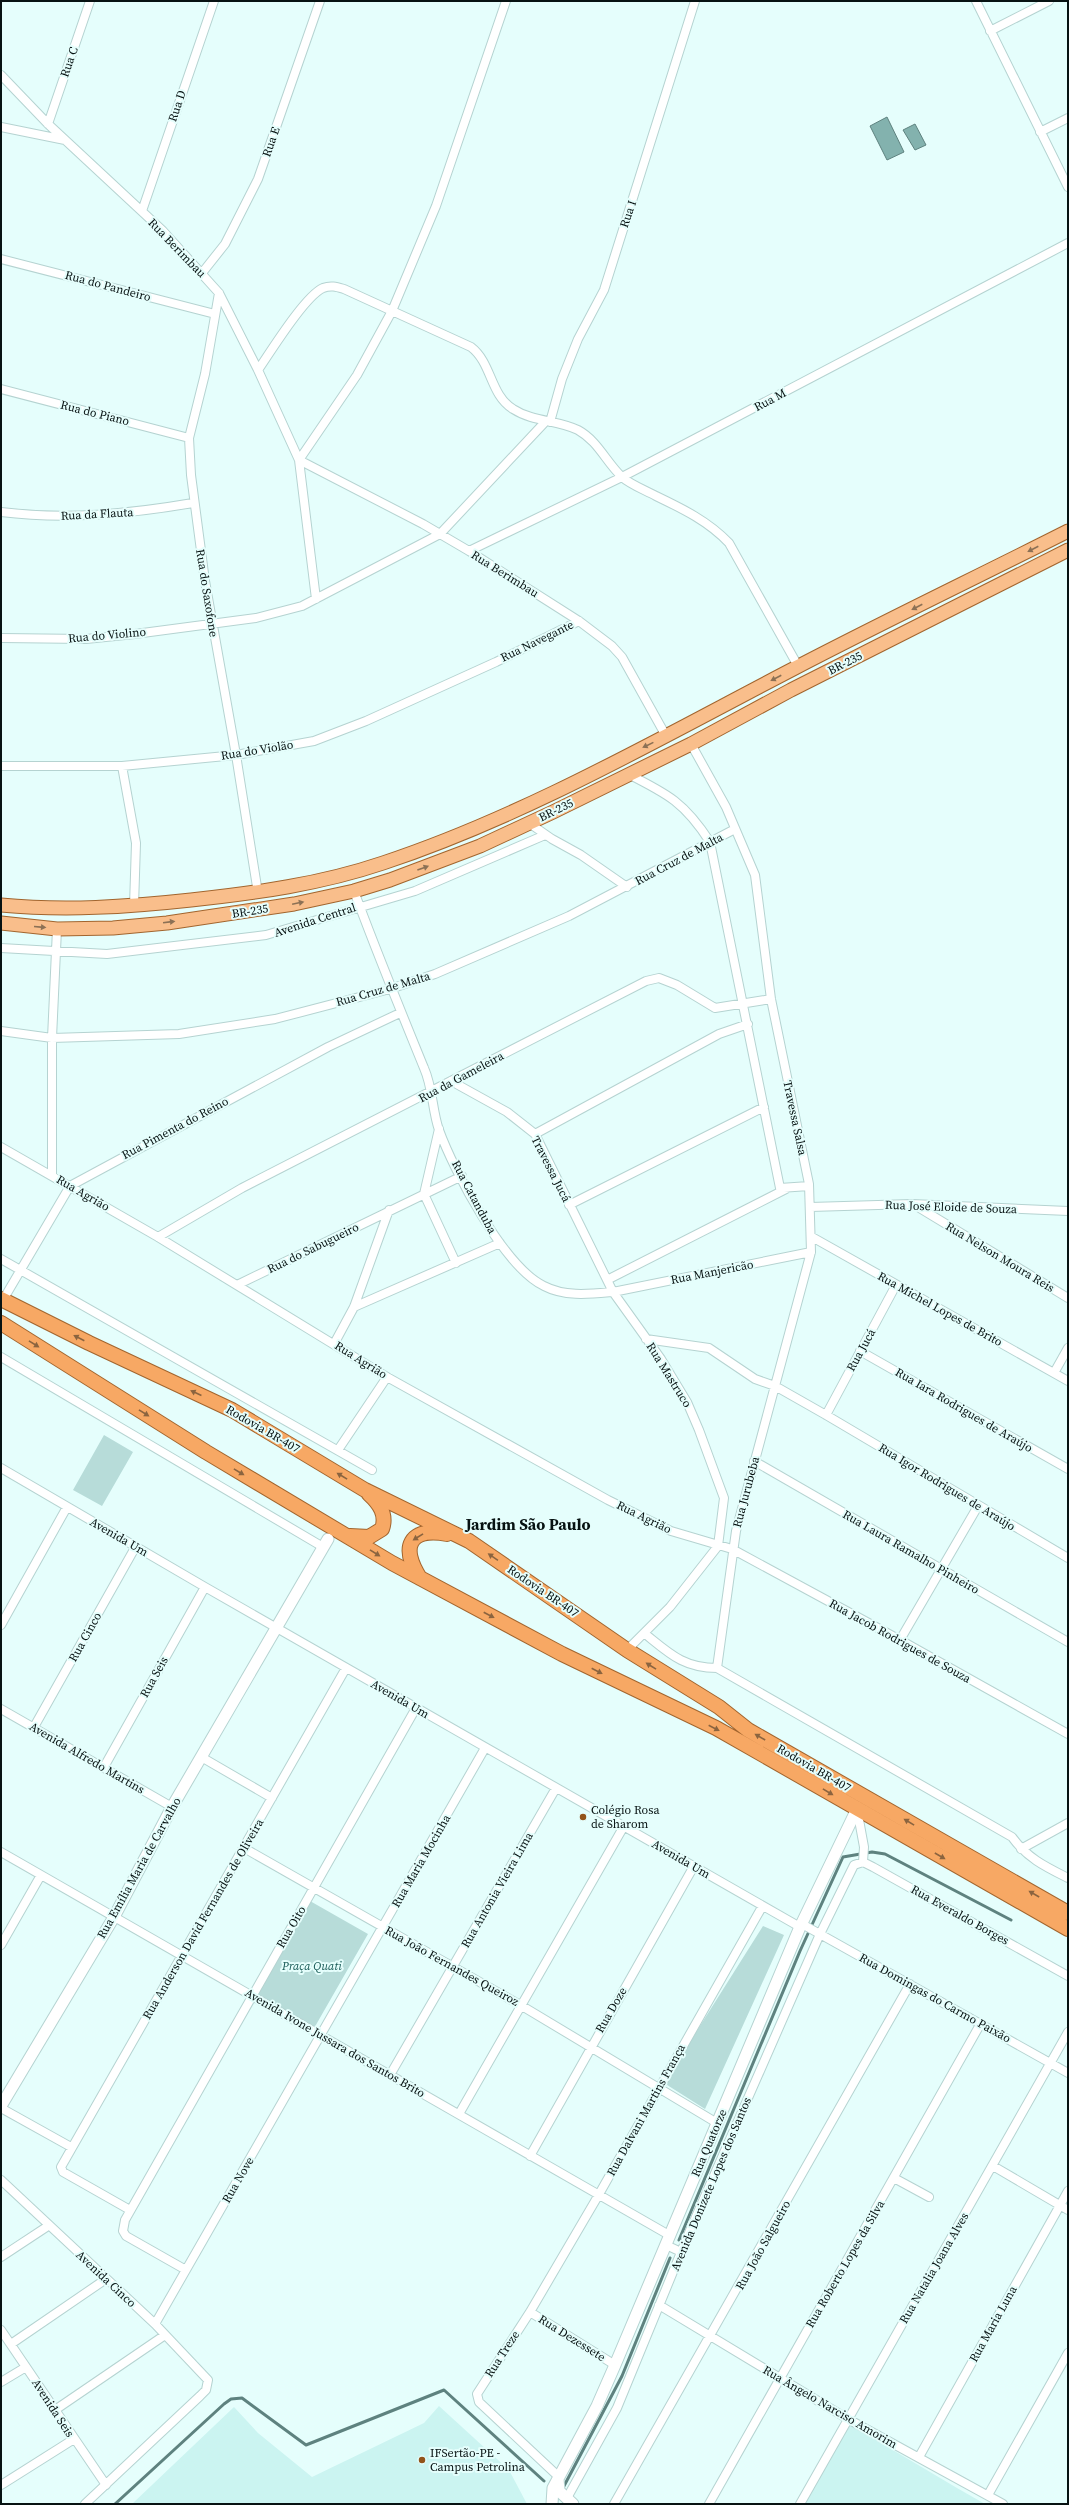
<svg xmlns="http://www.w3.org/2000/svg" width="1069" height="2505" font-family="'Source Serif 4',serif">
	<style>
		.built { fill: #cbf4f1 }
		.green { fill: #b7dcd9 }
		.water { fill: #83b2ae; stroke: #5e827f }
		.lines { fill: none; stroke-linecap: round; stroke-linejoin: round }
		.stream { stroke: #5e827f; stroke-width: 3 }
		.minor-casing { stroke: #b5d3d1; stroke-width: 10 }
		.tertiary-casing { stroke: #b5d3d1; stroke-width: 13 }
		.primary-casing { stroke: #a2652e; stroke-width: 15 }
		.trunk-casing { stroke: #a2652e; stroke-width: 16 }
		.minor { stroke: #fff; stroke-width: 8 }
		.tertiary { stroke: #fff; stroke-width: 11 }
		.primary { stroke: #f9be8b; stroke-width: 13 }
		.trunk { stroke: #f7a864; stroke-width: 14 }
		.oneway { fill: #8c7155 }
		.oneway2 { fill: #8b643f }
		.poi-dot { fill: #92531a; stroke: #e5fefc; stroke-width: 1.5 }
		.labels { text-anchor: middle; stroke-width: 4; stroke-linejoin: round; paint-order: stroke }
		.street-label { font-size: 12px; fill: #071212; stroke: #e5fefc }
		.poi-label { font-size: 12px; fill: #071212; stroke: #e5fefc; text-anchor: start }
		.park-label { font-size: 12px; font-style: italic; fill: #165854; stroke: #e5fefc }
		.district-label { font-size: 16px; font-weight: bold; fill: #071212; stroke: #e5fefc }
	</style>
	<rect width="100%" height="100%" fill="#e5fefc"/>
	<path class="built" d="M439,2406L509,2470L527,2504H132L234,2407L258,2433L312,2477L424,2423Z
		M849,2424L957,2488L985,2504H803Z"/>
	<path class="green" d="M104,1435L133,1452L102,1506L73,1490Z
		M310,1901L368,1934L313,2030L255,1997Z
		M763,1926L784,1935L705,2109L664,2083Z"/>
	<path class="water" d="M887,117L904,152L887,160L870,126Z
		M915,124L926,145L915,150L903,130Z"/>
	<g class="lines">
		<path class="stream" d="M679,2240L800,1951L843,1857L872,1852L885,1854L1011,1920
			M564,2486L622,2376L670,2258
			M115,2504L224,2404L231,2399L242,2398L306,2445L444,2390L544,2481"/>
		<g class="minor-casing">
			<path id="minor" d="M506,1L436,206L392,311L357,375L299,460L423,524L469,551L579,621L612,646L622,657L666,736
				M976,1L1068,187
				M990,31L1049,1
				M1,75L48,124L163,231L219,293L258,370L299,460L316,599
				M48,124L90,1
				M1,127L65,140
				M1040,132L1068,118
				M142,211L214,1
				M1,259L215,314
				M202,273L225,244L258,179L320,1
				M219,293L205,374L189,438L191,475L205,581L236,755L258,893
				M258,370C271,351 305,296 323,288C331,285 337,287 344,289L471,347C492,363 490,395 513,409C533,422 558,420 578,430C598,441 606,462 622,477C631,485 645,490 656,496C683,509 708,521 729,543L798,666
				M1,389L189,438
				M550,422L562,379L578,339L604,290L695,1
				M1,512C66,520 129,514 193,503
				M469,551L622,477L1068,243
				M1,638L86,639L135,634L256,618L302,606L440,534L546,421
				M1,766H122L236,755L314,741L366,721L496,662L579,621
				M122,766L136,843L134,906
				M628,774C668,794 685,803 710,842L780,1188L809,1186
				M529,823L552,839L581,855L627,887
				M354,891C376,951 400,1009 424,1068C433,1088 432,1110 439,1130C454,1171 504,1267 544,1286C565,1297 590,1294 613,1292L811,1252
				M1,948L107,954L266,935L415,891L545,835
				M1,1031L52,1038L179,1034L275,1019L390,989L435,974L569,916L735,829
				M451,1081L507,1112L535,1134L613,1292L661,1359L687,1402L699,1430L724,1498L718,1546L670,1607L627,1650
				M535,1134L719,1034L748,1024
				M1,1147L158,1237L387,1377L608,1500L671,1531L732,1549L900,1640L1068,1734
				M52,1176V1038L57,929
				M424,1194L456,1263
				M424,1194L439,1129
				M913,1204L1068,1298
				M569,1205L764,1107
				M810,1207L912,1204L1068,1211
				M158,1237L242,1188L646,981L659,978L677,985L715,1008L771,999
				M812,1237L1068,1381
				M1,1259L372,1470
				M607,1280L786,1189
				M237,1285L462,1176
				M3,1300L70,1186L328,1047L400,1013
				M354,1307L500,1243
				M646,1339L709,1348L755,1379L775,1386L826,1415L1068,1558
				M334,1344L354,1307L389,1210
				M860,1351L1068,1469
				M1,1357L323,1547
				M1054,1373L1068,1348
				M826,1415L896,1285
				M338,1450L387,1377
				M754,1461L1068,1642
				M1,1468L205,1587L800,1927
				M1,1625L67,1507
				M644,1633C669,1653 683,1668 717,1668L736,1531L811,1252L809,1184L771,999L755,875L726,807L691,744
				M900,1640L978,1506
				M717,1668L1012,1837C1027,1858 1046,1867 1068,1878
				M1,1709L172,1807
				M34,1727L136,1546
				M203,1758L272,1798
				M104,1767L205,1587
				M857,1809L864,1847L863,1862
				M244,1848L522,2006L717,2123
				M1021,1849L1068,1823
				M1,1852L669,2235
				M802,1924L1068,2073
				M1,1945L41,1875
				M390,2075L556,1788
				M1,2108L71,2147
				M459,2114L624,1826
				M530,2156L694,1866
				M993,2166L1068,2210
				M894,2178L929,2197
				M1,2180L155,2324L208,2380L206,2390L200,2396L85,2504
				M130,2210L63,2172L61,2167L346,1668
				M666,2245L681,2252
				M1,2257L48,2226
				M186,2270L126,2236L123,2231L125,2220L416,1708
				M659,2305L848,2419L1003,2504
				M530,2312L615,2365
				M155,2324L485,1748
				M1,2330L106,2485
				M11,2344L106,2279
				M1,2382L26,2367
				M55,2410L165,2335
				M919,2457L1068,2191
				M559,2477L479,2402L477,2394L530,2312L598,2196L762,1907
				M1,2485L74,2439
				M988,2495L1068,2353
				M567,2498L617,2408L691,2228L820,1934L854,1865L863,1862L873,1867L1068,1976
				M614,2504L910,1984
				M709,2504L981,2023
				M800,2504L1068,2032"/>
		</g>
		<g class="tertiary-casing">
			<path id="tertiary" d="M1,2106L114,1917L172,1807L328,1539
				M558,2479L559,2491L573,2504
				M552,2504L553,2488L597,2406L615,2365L800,1927L857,1809"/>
		</g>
		<g class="primary-casing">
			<path id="primary" d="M1,905C65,911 127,907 191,900C256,893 321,884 383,863C525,816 662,737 795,668C885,621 977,577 1068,531
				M1,923L57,929L113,928L167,923L294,904L354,891L390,880L480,846L553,812L691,744L791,690L1068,550"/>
		</g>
		<g class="trunk-casing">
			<path id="trunk" d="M1,1299L89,1343L232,1410L365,1490L469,1541L627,1650L719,1707L748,1730L1068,1913
				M1,1323L206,1452L392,1563L562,1654L716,1728L1068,1929
				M350,1536L369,1537L382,1529C387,1515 380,1504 369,1494
				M420,1578C400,1547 409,1527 447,1534"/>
		</g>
		<use href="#minor" class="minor"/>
		<use href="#tertiary" class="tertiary"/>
		<use href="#primary" class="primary"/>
		<use href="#trunk" class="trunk"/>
	</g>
	<defs><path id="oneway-solid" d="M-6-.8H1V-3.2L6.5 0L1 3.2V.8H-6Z"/></defs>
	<g class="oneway">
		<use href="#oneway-solid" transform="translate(1033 549) rotate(153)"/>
		<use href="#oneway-solid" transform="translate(917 607) rotate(153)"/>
		<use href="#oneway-solid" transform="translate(776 678) rotate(152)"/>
		<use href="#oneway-solid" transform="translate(648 745) rotate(154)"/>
		<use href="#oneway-solid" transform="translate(423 868) rotate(-20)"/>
		<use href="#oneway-solid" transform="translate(298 903) rotate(-12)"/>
		<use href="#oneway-solid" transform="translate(169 922) rotate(-7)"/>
		<use href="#oneway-solid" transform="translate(40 927) rotate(5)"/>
	</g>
	<g class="oneway2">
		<use href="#oneway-solid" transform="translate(79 1338) rotate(-153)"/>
		<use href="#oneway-solid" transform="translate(34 1344) rotate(32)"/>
		<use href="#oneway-solid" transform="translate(196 1393) rotate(-155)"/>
		<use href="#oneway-solid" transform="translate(144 1413) rotate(32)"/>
		<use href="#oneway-solid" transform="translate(239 1472) rotate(31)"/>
		<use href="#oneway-solid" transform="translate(342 1476) rotate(-149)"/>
		<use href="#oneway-solid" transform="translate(418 1537) rotate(148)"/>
		<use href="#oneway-solid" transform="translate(375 1553) rotate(32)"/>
		<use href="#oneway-solid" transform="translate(493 1557) rotate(-146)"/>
		<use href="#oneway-solid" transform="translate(489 1615) rotate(28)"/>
		<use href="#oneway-solid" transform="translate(651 1666) rotate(-148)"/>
		<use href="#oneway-solid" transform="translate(597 1671) rotate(27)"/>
		<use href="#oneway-solid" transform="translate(714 1728) rotate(27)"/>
		<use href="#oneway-solid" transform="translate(760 1737) rotate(-150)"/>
		<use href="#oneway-solid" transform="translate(828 1792) rotate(31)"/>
		<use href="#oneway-solid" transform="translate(909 1822) rotate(-149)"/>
		<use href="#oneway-solid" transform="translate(940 1856) rotate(30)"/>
		<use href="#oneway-solid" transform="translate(1034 1894) rotate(-150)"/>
	</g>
	<g class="poi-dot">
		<circle cx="583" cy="1817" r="4"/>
		<circle cx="422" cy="2460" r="4"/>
	</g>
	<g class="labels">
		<g class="street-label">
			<text transform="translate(69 62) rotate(-71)" y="4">Rua C</text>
			<text transform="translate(177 106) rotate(-72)" y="4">Rua D</text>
			<text transform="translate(271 142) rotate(-71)" y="4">Rua E</text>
			<text transform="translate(628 214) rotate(-71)" y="4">Rua I</text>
			<text transform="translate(177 248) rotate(46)" y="4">Rua Berimbau</text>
			<text transform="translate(108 286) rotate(15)" y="4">Rua do Pandeiro</text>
			<text transform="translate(770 400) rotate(-28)" y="4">Rua M</text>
			<text transform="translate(95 413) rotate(14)" y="4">Rua do Piano</text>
			<text transform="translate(97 514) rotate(-3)" y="4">Rua da Flauta</text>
			<text transform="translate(505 574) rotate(32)" y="4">Rua Berimbau</text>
			<text transform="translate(207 593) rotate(81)" y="4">Rua do Saxofone</text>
			<text transform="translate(107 635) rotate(-5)" y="4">Rua do Violino</text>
			<text transform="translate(537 641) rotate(-26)" y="4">Rua Navegante</text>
			<text transform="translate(845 663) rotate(-27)" y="4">BR-235</text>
			<text transform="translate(257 750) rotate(-9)" y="4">Rua do Violão</text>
			<text transform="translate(556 810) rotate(-26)" y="4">BR-235</text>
			<text transform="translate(679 859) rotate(-28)" y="4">Rua Cruz de Malta</text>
			<text transform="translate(250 911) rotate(-9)" y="4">BR-235</text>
			<text transform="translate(315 920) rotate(-18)" y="4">Avenida Central</text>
			<text transform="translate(383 989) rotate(-16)" y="4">Rua Cruz de Malta</text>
			<text transform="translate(461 1077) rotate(-28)" y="4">Rua da Gameleira</text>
			<text transform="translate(795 1118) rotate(78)" y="4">Travessa Salsa</text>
			<text transform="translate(175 1128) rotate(-28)" y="4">Rua Pimenta do Reino</text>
			<text transform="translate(551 1169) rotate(63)" y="4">Travessa Jucá</text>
			<text transform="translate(83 1193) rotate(30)" y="4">Rua Agrião</text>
			<text transform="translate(474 1197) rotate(62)" y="4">Rua Catanduba</text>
			<text transform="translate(951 1207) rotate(2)" y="4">Rua José Eloide de Souza</text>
			<text transform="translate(313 1248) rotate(-26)" y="4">Rua do Sabugueiro</text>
			<text transform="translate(1000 1257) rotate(31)" y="4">Rua Nelson Moura Reis</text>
			<text transform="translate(712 1272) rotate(-11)" y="4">Rua Manjericão</text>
			<text transform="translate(940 1309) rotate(29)" y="4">Rua Michel Lopes de Brito</text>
			<text transform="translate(861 1350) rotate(-61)" y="4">Rua Jucá</text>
			<text transform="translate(361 1360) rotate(32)" y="4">Rua Agrião</text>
			<text transform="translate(669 1375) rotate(58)" y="4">Rua Mastruco</text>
			<text transform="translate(964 1410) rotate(30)" y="4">Rua Iara Rodrigues de Araújo</text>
			<text transform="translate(263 1429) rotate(30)" y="4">Rodovia BR-407</text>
			<text transform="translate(947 1487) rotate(31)" y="4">Rua Igor Rodrigues de Araújo</text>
			<text transform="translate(746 1492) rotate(-75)" y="4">Rua Jurubeba</text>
			<text transform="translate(644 1517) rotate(26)" y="4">Rua Agrião</text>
			<text transform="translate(119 1537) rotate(30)" y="4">Avenida Um</text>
			<text transform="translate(911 1552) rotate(30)" y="4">Rua Laura Ramalho Pinheiro</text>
			<text transform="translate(543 1591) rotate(34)" y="4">Rodovia BR-407</text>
			<text transform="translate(85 1637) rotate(-61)" y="4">Rua Cinco</text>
			<text transform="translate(900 1641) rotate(29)" y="4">Rua Jacob Rodrigues de Souza</text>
			<text transform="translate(154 1677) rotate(-61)" y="4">Rua Seis</text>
			<text transform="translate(400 1699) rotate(30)" y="4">Avenida Um</text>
			<text transform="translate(87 1758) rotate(30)" y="4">Avenida Alfredo Martins</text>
			<text transform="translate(814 1768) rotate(30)" y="4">Rodovia BR-407</text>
			<text transform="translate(681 1859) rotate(30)" y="4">Avenida Um</text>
			<text transform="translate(421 1861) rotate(-60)" y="4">Rua Maria Mocinha</text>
			<text transform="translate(139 1868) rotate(-61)" y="4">Rua Emília Maria de Carvalho</text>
			<text transform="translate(497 1890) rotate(-60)" y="4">Rua Antonia Vieira Lima</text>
			<text transform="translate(960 1915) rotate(29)" y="4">Rua Everaldo Borges</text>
			<text transform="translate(203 1919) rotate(-60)" y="4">Rua Anderson David Fernandes de Oliveira</text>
			<text transform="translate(291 1927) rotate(-60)" y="4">Rua Oito</text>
			<text transform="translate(452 1966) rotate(29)" y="4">Rua João Fernandes Queiroz</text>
			<text transform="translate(935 1998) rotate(29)" y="4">Rua Domingas do Carmo Paixão</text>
			<text transform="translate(611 2010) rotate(-60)" y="4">Rua Doze</text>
			<text transform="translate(335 2043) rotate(30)" y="4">Avenida Ivone Jussara dos Santos Brito</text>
			<text transform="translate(646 2110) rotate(-61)" y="4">Rua Dalvani Martins França</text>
			<text transform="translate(709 2143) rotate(-67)" y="4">Rua Quatorze</text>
			<text transform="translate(238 2180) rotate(-60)" y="4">Rua Nove</text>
			<text transform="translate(711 2184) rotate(-67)" y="4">Avenida Donizete Lopes dos Santos</text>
			<text transform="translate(763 2245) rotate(-61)" y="4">Rua João Salgueiro</text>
			<text transform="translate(845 2264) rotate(-60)" y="4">Rua Roberto Lopes da Silva</text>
			<text transform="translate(934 2268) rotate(-60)" y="4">Rua Natalia Joana Alves</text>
			<text transform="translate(106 2279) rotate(43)" y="4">Avenida Cinco</text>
			<text transform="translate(993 2324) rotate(-61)" y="4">Rua Maria Luna</text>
			<text transform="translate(572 2338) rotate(32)" y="4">Rua Dezessete</text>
			<text transform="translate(502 2354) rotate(-57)" y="4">Rua Treze</text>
			<text transform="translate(830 2407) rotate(30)" y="4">Rua Ângelo Narciso Amorim</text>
			<text transform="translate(53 2408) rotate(57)" y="4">Avenida Seis</text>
		</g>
		<g class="poi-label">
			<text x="591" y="1814">Colégio Rosa<tspan x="591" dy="14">de Sharom</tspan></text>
			<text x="430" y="2457">IFSertão-PE -<tspan x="430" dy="14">Campus Petrolina</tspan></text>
		</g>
		<g class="park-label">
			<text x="312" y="1970">Praça Quati</text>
		</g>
		<g class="district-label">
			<text x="528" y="1530">Jardim São Paulo</text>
		</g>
	</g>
	<rect width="1069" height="2505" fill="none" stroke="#071212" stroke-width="4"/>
</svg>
